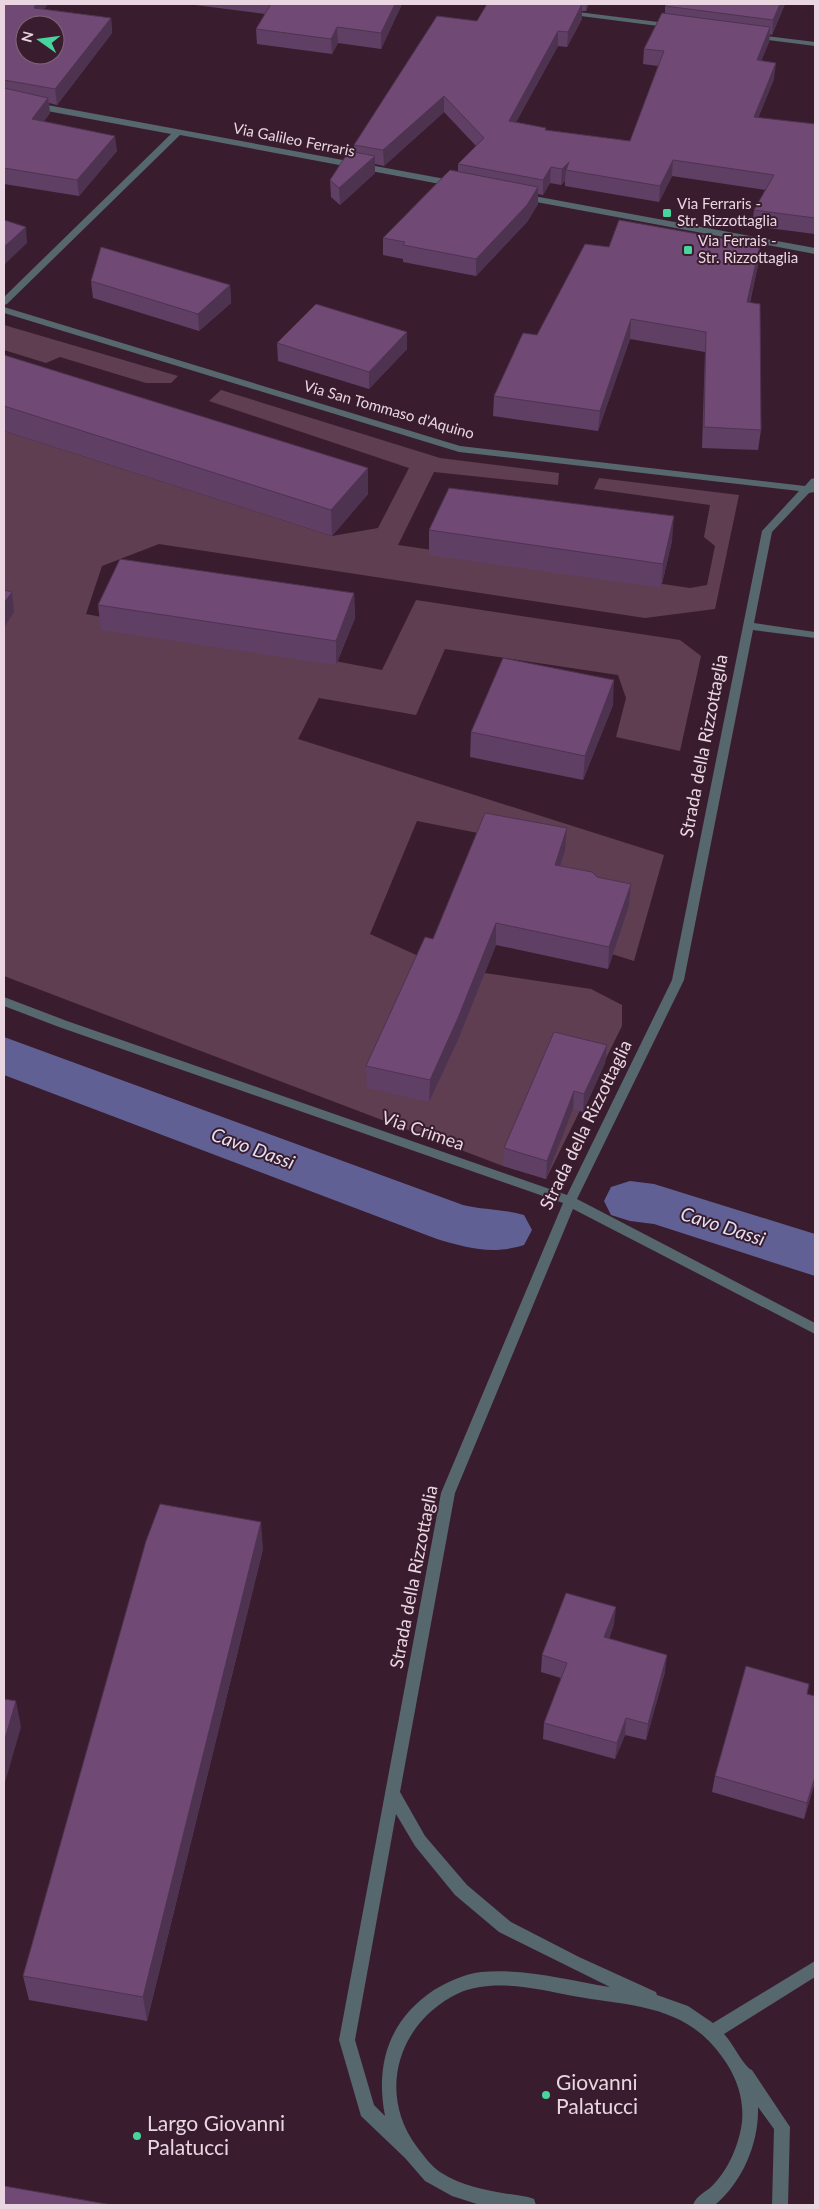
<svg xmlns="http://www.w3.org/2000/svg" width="819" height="2209" font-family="Lato,sans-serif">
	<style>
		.green { fill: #603e52 }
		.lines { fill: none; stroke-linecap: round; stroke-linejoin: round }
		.canal { fill: #616095; fill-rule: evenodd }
		.minor { fill: #56676d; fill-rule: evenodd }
		.wall { fill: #603f64 }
		.shaded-wall { fill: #4e3351 }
		.building { fill: #704974; stroke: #4e3351; fill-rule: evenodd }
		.poi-dot { fill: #48d49d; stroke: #391d2e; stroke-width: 2 }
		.labels { text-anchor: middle; stroke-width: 4; stroke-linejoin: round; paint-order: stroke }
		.far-street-label { font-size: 15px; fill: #e9d6e0; stroke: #391d2e }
		.far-poi-label { font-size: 15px; fill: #e9d6e0; stroke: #391d2e; text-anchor: start }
		.street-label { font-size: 18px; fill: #e9d6e0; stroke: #391d2e }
		.water-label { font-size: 19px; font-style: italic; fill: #e1e2f3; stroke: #391d2e }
		.near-poi-label { font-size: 21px; fill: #e9d6e0; stroke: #391d2e; text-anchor: start }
	</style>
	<rect width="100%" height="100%" fill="#391d2e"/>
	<path class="green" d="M4,325L178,376L171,383H146L60,357L46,363L4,350Z
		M221,390L440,458L559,473L558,485L434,472L398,545L690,588L707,585L715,546L704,537L710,505L594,489L599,478L739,495L715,609L645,618L159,544L102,566L86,614L382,670L416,600L680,640L701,656L680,751L616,737L626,698L618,675L445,649L416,715L319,698L298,739L664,855L634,961L590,947L554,887L565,850L417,821L370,934L425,959L485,973L591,989L622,1005V1026L546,1179L503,1166L4,976V431L332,536L378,528L409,468L209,401Z"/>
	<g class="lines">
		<path class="canal" d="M4,1037L463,1205C483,1210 503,1209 524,1215L532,1230L524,1245C492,1255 468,1248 437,1239L4,1075Z
			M630,1181L654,1184L815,1234V1276L654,1224L630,1221L611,1215L604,1201L611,1187Z"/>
		<path class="minor" d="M562,10L674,24L678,26L674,28L565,14L561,12Z
			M750,34L815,42V46L753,38H750Z
			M4,97L456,181L460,184L456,187L180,135L7,304L4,305V297L171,134L4,103Z
			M523,194L815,248V254L520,199L519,197Z
			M4,307L460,446L805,486L811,479L815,478V492L809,493L772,532L754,623L815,632V638L753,630L684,980L577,1199L815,1323V1334L573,1209L455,1493L400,1792L425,1836L467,1885L511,1922L579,1957L656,1992L657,1995L688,2006L713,2023L815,1961V1977L724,2034C732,2042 744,2067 752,2070L790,2127L788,2205H772L774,2129L758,2107C759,2143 743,2181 715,2205H693C696,2196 704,2193 711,2187C728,2171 739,2145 742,2122C744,2102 738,2081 727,2064C689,2004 635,2007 573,1996C538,1989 493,1978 459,1993C399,2021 376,2092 417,2147C424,2156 431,2166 440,2172C466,2189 498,2192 528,2197L534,2199L536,2205H480L452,2196L425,2181L405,2158L361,2116L339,2040L441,1493L563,1203L59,1027L4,1006V997L67,1021L567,1195L672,980L762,531L799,491L459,452L4,313ZM396,1814L415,1846L455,1895L499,1932L610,1987C567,1980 524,1968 481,1972C464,1974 448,1982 434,1990C389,2020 375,2064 385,2116L374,2105L355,2040Z"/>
	</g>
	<path class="wall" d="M4,4H48L44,9L111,18L112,33L57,105L49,103L50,113L44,121L117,151L79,196L4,184Z
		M187,4H402L381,49L338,43L332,54L257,44L256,29L265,14Z
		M487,4H589L586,11H582V19L567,47L558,46L516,122L546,128V130L630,141L658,66L643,64L644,49L665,14V6L667,4H785L772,35L770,34L769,42L761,61L774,79L758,118L815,124V234L752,226L754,210L766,190L672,176L659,202L565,186V181L561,185L550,183L543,195L538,194V204L527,222L476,276L403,262V259L383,255V238L458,172V164L476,146L444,112L384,166L375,164V173L340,205L331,197L330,180L354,152V145L477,21Z
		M760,245L758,265L750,303L761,430L758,450L702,448L705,352L630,339L598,431L493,416L494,396L537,335L609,247Z
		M91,281L230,285L231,303L199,331L93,298Z
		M277,343L407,349L369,389L278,361Z
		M4,355L368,468V494L332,536L4,431Z
		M429,530L672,541L661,588L429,555Z
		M354,593L355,618L336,665L101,630L98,605Z
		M613,705L583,780L470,757L471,732Z
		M565,850L561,866L597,877L631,884L629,906L608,969L496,945L458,1040L429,1102L367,1088L366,1066L433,939Z
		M607,1045L605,1063L583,1112L573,1109L546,1179L503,1166L504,1148Z
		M263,1549L147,2021L29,2000L23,1976Z
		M614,1624L609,1639L665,1672L646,1740L625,1735L615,1759L543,1739L544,1723L561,1678L541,1672L542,1655Z
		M815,1696V1782L804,1819L712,1792L715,1776Z"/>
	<path class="shaded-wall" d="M36,4H48L35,23L34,8Z
		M395,4H402L381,49V33Z
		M582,4V19L567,47L568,32Z
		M586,4H589L586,11Z
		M780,4H785L772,35L773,20Z
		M111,18L112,33L57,105L55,89Z
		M337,27L338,43L332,54L331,39Z
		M770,27L769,42L755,76L757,60Z
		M558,31V46L508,137L509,121Z
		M776,63L774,79L752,133L754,117Z
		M444,96V112L384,166L383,150Z
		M48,98L50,113L34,134L32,119Z
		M115,136L117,151L79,196L77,180Z
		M375,156V173L340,205L339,188Z
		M673,160L672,176L659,202L660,186Z
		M569,162L566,170L565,181L561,185L562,169Z
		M551,167L550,183L543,195V180Z
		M538,187V204L527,222L476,276V259Z
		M26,227L27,243L4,265V247Z
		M760,245L758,265L745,322L747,302Z
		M230,285L231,303L199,331L198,314Z
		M631,319L630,339L598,431L600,411Z
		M407,332V349L369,389V372Z
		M368,468V494L332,536L331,510Z
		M674,516L672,541L661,588L663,564Z
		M12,592L14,612L4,628V603Z
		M354,593L355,618L336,665V641Z
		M614,680L613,705L583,780L585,756Z
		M567,828L565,850L554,887L555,865Z
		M631,884L629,906L608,969L609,947Z
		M496,923V945L458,1040L429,1102L430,1080Z
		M607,1045L605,1063L583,1112L584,1094Z
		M574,1091L573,1109L546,1179L547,1161Z
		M261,1522L263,1549L147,2021L143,1997Z
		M616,1607L614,1624L603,1654L604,1637Z
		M667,1655L665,1672L646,1740L648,1724Z
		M16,1701L21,1727L4,1786V1742Z
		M626,1718L625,1735L615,1759L617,1743Z
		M815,1777V1782L804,1819L807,1803Z"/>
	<path class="building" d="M4,4H36L34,8L111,18L55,89L4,80ZM25,25H55V55H25Z
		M271,4H395L381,33L337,27L331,39L256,29Z
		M487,4H582L568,32L558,31L509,121L546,128L545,130L630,141L664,51L644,49L662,13L770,27L757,60L776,63L754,117L815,124V218L754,210L774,175L673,160L660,186L566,170L569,162L562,169L551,167L543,180L458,164L484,138L444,96L383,150L354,145L437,16L477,21Z
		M667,4H780L773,20L665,6Z
		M4,88L48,98L32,119L115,136L77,180L4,168Z
		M349,151L375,156L339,188L330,180Z
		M450,170L538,187L527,205L476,259L403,245L405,242L383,238Z
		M4,220L26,227L4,247Z
		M619,220L760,245L747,302L760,304L761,430L704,427L706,332L631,319L600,411L494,396L523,333L537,335L585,244L609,247Z
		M101,247L230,285L198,314L91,281Z
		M316,304L407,332L369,372L277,343Z
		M4,355L368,468L331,510L4,406Z
		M449,488L674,516L663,564L429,530Z
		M120,559L354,593L336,641L98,605Z
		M4,590L12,592L4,603Z
		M503,658L614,680L585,756L471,732Z
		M485,813L567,828L555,865L592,872L597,877L631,884L609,947L496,923L458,1018L430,1080L366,1066L425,937L433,939Z
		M554,1032L607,1045L584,1094L574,1091L547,1161L504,1148Z
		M160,1504L261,1522L143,1997L23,1976L146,1541Z
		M566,1593L616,1607L604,1637L667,1655L648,1724L626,1718L617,1743L544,1723L567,1663L542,1655Z
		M746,1666L809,1684L807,1694L815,1696V1777L807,1803L715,1776Z
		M4,1699L16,1701L4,1742Z
		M4,2186L112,2205H4Z"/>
	<g class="poi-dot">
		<rect x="662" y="208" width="10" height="10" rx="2.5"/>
		<rect x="683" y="245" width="10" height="10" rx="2.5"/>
		<circle cx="546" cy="2095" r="5"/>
		<circle cx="137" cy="2136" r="5"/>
	</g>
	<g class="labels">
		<g class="far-street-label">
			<text transform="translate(294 140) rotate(11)" y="5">Via Galileo Ferraris</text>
			<text transform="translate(389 410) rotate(16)" y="5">Via San Tommaso d'Aquino</text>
		</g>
		<g class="far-poi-label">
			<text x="677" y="209">Via Ferraris -<tspan x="677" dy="17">Str. Rizzottaglia</tspan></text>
			<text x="698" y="246">Via Ferrais -<tspan x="698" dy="17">Str. Rizzottaglia</tspan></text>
		</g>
		<g class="street-label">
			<text transform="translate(704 746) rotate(-79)" y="6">Strada della Rizzottaglia</text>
			<text transform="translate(586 1125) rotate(-64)" y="6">Strada della Rizzottaglia</text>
			<text transform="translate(423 1131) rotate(19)" y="6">Via Crimea</text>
			<text transform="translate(414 1577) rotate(-79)" y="6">Strada della Rizzottaglia</text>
		</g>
		<g class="water-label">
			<text transform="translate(253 1148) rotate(20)" y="7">Cavo Dassi</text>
			<text transform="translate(723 1226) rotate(18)" y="7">Cavo Dassi</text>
		</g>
		<g class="near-poi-label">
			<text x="556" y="2090">Giovanni<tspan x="556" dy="24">Palatucci</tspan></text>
			<text x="147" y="2131">Largo Giovanni<tspan x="147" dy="24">Palatucci</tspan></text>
		</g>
	</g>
	<rect width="819" height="2209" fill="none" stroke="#e9d6e0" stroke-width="10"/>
	<g transform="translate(40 40) rotate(284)"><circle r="24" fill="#391d2e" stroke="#7f6775"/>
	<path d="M0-4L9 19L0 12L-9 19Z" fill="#48d49d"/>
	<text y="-8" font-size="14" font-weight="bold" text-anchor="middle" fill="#e9d6e0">N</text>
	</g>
</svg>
